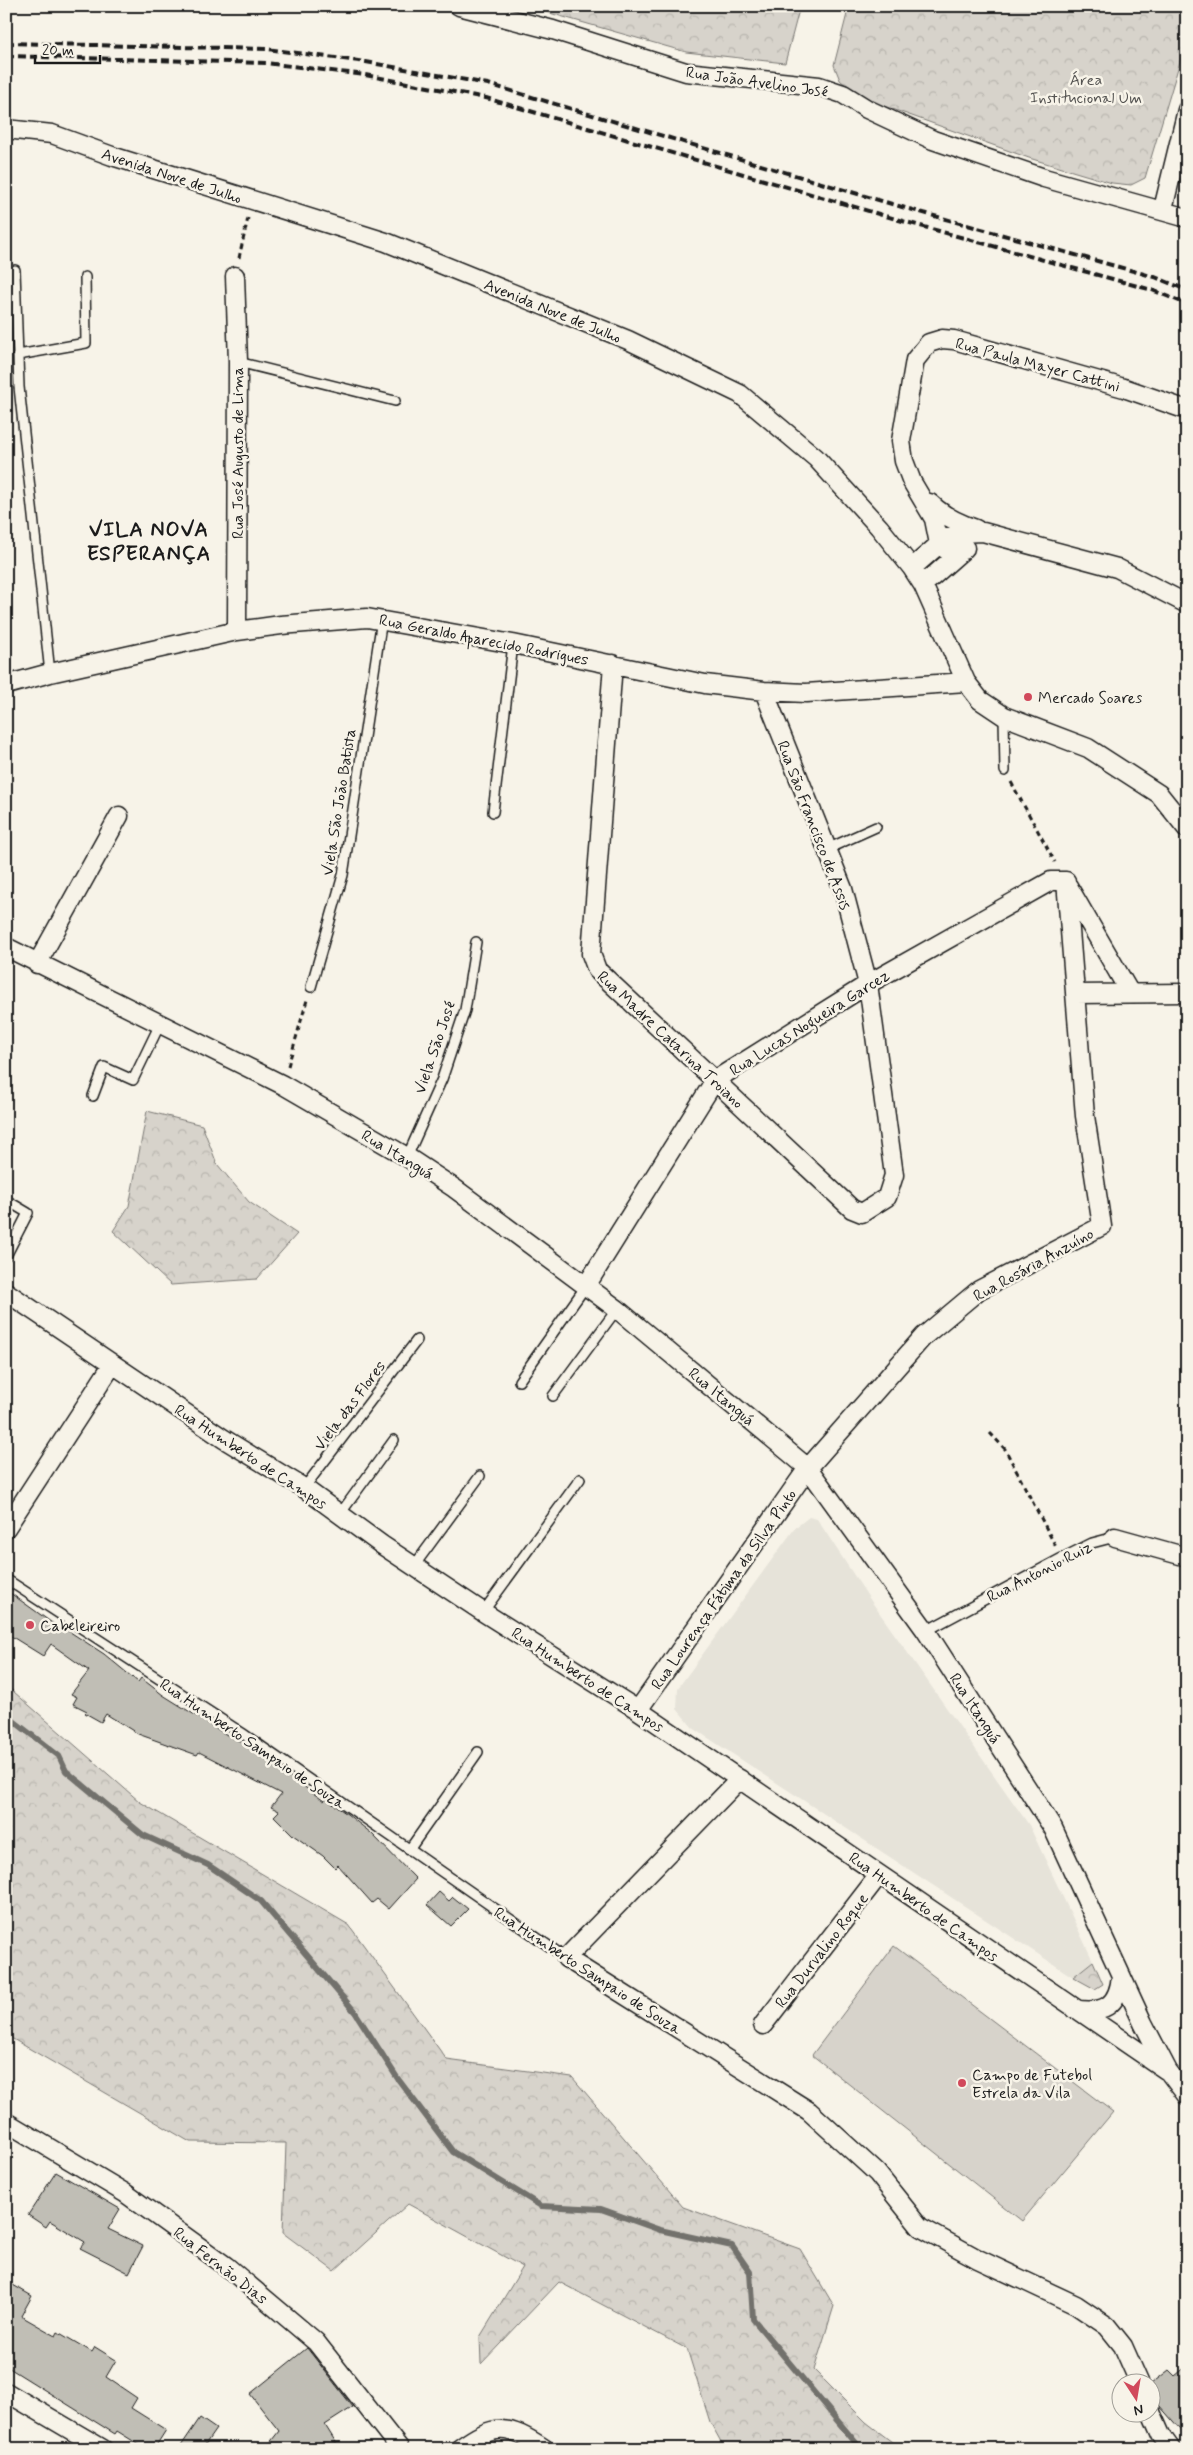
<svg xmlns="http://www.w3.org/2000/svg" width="1193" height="2455" font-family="Mynerve,sans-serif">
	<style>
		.built { fill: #e6e3d9 }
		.forest { fill: url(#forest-crowns); stroke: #7a7874 }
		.garden { fill: #d7d3cb; stroke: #7a7874 }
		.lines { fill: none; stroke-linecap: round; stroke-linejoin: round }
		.stream { stroke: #72716c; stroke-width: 6 }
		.building { fill: #c0beb5; stroke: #1c1c1c }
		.service-casing { stroke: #1c1c1c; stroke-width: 12 }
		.minor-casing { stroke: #1c1c1c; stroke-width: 21 }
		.path { stroke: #1c1c1c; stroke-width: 3; stroke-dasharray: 5 4; stroke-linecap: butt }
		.service { stroke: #f7f3e8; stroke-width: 9 }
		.minor { stroke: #f7f3e8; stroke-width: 18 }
		.rail { stroke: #1c1c1c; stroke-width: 4; stroke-dasharray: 8 4; stroke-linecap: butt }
		.poi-dot { fill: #d1495b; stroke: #f7f3e8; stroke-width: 2 }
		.labels { text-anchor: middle; stroke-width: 5; stroke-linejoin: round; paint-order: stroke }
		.park-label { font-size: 16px; fill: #545351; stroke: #f7f3e8 }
		.street-label { font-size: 16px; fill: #1c1c1c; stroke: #f7f3e8 }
		.poi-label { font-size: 16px; fill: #1c1c1c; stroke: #f7f3e8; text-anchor: start }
		.district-label { font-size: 21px; font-weight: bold; letter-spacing: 1px; fill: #1c1c1c; stroke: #f7f3e8 }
	</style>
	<defs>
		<pattern id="forest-crowns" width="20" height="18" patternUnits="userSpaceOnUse" patternTransform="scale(1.25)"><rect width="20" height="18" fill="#d7d3cb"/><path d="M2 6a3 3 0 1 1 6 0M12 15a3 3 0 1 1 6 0" fill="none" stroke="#b8b5ae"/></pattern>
	</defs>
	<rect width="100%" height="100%" fill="#f7f3e8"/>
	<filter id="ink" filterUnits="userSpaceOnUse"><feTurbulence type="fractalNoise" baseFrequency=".02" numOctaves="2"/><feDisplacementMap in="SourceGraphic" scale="10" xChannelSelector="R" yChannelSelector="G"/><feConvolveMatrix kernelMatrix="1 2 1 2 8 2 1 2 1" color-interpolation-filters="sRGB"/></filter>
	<g filter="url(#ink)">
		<path class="built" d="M809,1517L817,1519L869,1598L1029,1825L1093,1961L1073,1977L693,1728L677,1709L678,1688L795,1528Z"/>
		<path class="forest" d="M525,6H800L785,63L686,52Z
			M849,6H1187V38L1145,178L1131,185L1112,183L1029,158L859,97L840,80L834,65Z
			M147,1111L202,1125L217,1164L249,1202L297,1234L257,1279L171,1285L113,1231L129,1206Z
			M6,1685L140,1802L349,1925L447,2060L572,2077L683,2207L800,2249L834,2306L814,2370L866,2422L901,2449H725L710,2422L687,2349L559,2282L481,2364L480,2337L523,2267L408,2204L334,2271L283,2233L286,2143L190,2142L6,2035Z
			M1093,1961L1103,1984L1095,1989L1073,1977Z"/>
		<path class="garden" d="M894,1946L1113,2112L1022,2221L812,2055Z"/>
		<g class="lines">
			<path class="stream" d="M6,1715L59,1756L66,1771L143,1835L208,1865L261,1901L355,2012L398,2079L453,2152L541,2206L601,2209L660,2230L732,2246L750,2272L753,2319L861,2449"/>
		</g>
		<path class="building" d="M6,1590L62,1630L64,1628L104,1654L138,1682L141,1678L163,1695L227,1735L244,1743L324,1801L326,1799L347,1814L371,1833L416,1879L389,1909L377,1899L372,1903L338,1865L335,1868L323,1856L293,1835L274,1816L279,1811L271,1807L281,1794L199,1752L197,1755L138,1734L106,1714L101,1722L85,1713L87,1711L73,1704L77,1697L71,1694L89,1671L51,1644L43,1656L6,1633Z
			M439,1892L449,1901L453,1897L468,1909L451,1926L427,1905Z
			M56,2172L120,2209L108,2229L143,2246L129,2273L80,2248L85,2242L50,2221L46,2227L28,2215Z
			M6,2281L32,2296L21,2316L56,2336L58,2332L92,2352L95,2347L116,2360L106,2377L137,2398L131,2408L166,2430L154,2449H146L117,2431L115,2434L6,2366Z
			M307,2348L353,2407L325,2425L340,2449H265L279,2431L250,2394Z
			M1187,2366V2437L1151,2396L1157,2393L1151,2384L1169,2370L1175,2376Z
			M200,2418L216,2429L202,2449H179Z"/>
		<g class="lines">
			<g class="service-casing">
				<path id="service" d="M15,270L19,387L50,673
					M18,355L86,343L85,277
					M238,362L395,401
					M1004,716L1005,771
					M493,812L513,644
					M827,849L876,827
					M311,987L343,875L382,619
					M93,1096L104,1067L133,1080L160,1024
					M407,1157L442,1079L465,1010L476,942
					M6,1200L28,1213L6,1256
					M519,1381L586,1286
					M553,1396L617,1309
					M304,1488L417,1340
					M340,1514L394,1440
					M414,1566L480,1476
					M6,1579L242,1733L566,1958
					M483,1612L580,1479
					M926,1631L1062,1558L1092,1543L1115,1537
					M409,1850L478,1752"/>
			</g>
			<g class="minor-casing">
				<path id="minor" d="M459,6L553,30L686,72L819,86L843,94L867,109L933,140L1044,178L1187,218
					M6,129L52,134L112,156L386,242L628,340L740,394L816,458L879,527L912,568L923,585L966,682L980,700L1004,716L1088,748L1159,794L1187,829
					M1163,209L1187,110
					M235,276L238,362L237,631
					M930,503C943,516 957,523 976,529
					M963,550L949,552L939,544L934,519L912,482L904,461L901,441L915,360L929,343L942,339L954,340L1124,388L1187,410
					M912,568L945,539L958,533L983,532L1117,568L1187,604
					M923,585L965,548
					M613,664L591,954L597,970L852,1209L862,1213L887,1197L894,1175L868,984L843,889L764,691
					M6,685L50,673L237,631L281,625L367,618L513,644L705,684L764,691L806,693L966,682
					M1068,886L1130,993
					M6,947L283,1085L407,1157L454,1188L617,1309L808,1468L926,1631L1053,1828L1143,2023L1168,2071L1187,2096
					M37,964L119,816
					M1075,994L1187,993
					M586,1286L715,1080L868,984L1051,881H1066
					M6,1292L224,1439L304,1488L382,1545L483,1612L638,1710L1166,2070
					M6,1528L112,1365
					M1115,1537L1187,1557
					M638,1710L808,1468L924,1336L979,1290L1102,1226L1085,1116L1066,881
					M740,1779L566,1958L809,2111L877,2173L920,2227L978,2259L1076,2305L1107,2326L1123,2346L1139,2382
					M1074,2009C1103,2014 1118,2007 1121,1976
					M763,2025L879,1875
					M6,2122L125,2193L226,2266L316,2342L400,2449
					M6,2392L103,2449
					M1150,2410L1161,2435L1171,2449
					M459,2449C495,2423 507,2424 545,2449"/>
			</g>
			<path class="path" d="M239,258L248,218
				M1011,782L1055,862
				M288,1066L307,1000
				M990,1433L1005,1449L1056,1547"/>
			<use href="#service" class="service"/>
			<use href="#minor" class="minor"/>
			<path class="rail" d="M6,43L267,49L366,62L488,84L902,207L1155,277L1187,290
				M6,56L266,63L365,75L486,98L899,220L1152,290L1187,304"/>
		</g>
	</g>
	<g class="poi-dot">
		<circle cx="1028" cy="697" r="5"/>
		<circle cx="30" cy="1625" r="5"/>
		<circle cx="962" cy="2083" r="5"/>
	</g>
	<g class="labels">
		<g class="park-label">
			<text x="1086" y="85">Área<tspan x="1086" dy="18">Institucional Um</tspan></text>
		</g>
		<g class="street-label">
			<text transform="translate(757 81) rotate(8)" y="6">Rua João Avelino José</text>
			<text transform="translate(172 175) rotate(18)" y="6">Avenida Nove de Julho</text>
			<text transform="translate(553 310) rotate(22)" y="6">Avenida Nove de Julho</text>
			<text transform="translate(1038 364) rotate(15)" y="6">Rua Paula Mayer Cattini</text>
			<text transform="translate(237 453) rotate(-90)" y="6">Rua José Augusto de Lima</text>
			<text transform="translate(484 639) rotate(11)" y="6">Rua Geraldo Aparecido Rodrigues</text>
			<text transform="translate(338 802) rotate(-81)" y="6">Viela São João Batista</text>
			<text transform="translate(815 825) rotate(69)" y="6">Rua São Francisco de Assis</text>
			<text transform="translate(809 1022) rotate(-32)" y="6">Rua Lucas Nogueira Garcez</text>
			<text transform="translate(671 1039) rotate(43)" y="6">Rua Madre Catarina Troiano</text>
			<text transform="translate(434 1047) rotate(-71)" y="6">Viela São José</text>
			<text transform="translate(398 1154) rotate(31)" y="6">Rua Itanguá</text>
			<text transform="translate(1033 1264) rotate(-29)" y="6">Rua Rosária Anzuíno</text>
			<text transform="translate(722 1396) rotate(40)" y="6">Rua Itanguá</text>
			<text transform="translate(349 1405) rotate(-53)" y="6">Viela das Flores</text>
			<text transform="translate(251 1456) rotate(33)" y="6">Rua Humberto de Campos</text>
			<text transform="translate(1039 1571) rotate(-27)" y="6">Rua Antonio Ruiz</text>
			<text transform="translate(723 1589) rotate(-55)" y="6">Rua Lourença Fátima da Silva Pinto</text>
			<text transform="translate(588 1679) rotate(33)" y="6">Rua Humberto de Campos</text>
			<text transform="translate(976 1708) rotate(57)" y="6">Rua Itanguá</text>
			<text transform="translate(253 1743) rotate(34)" y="6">Rua Humberto Sampaio de Souza</text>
			<text transform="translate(924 1906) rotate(35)" y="6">Rua Humberto de Campos</text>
			<text transform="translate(821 1950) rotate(-52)" y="6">Rua Durvalino Roque</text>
			<text transform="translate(588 1970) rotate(33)" y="6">Rua Humberto Sampaio de Souza</text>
			<text transform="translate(221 2265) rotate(38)" y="6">Rua Fernão Dias</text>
		</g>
		<g class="poi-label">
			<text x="1038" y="703">Mercado Soares</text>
			<text x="40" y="1631">Cabeleireiro</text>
			<text x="972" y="2080">Campo de Futebol<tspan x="972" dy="18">Estrela da Vila</tspan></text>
		</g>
		<g class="district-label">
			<text x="149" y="536">VILA NOVA<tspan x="149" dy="24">ESPERANÇA</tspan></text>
		</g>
	</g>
	<rect width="1193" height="2455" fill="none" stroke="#f7f3e8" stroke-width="25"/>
	<rect x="12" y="12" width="1168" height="2430" fill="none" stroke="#1c1c1c" stroke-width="2" filter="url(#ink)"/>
	<g transform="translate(1136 2398) rotate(168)"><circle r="24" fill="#f7f3e8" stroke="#9f9d96"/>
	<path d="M0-4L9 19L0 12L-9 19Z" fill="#d1495b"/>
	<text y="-8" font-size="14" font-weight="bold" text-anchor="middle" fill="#1c1c1c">N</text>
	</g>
	<path d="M35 55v8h65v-8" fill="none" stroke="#1c1c1c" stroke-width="2.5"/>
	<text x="42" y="55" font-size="15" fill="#1c1c1c" stroke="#f7f3e8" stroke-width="4" paint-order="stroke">20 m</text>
</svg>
